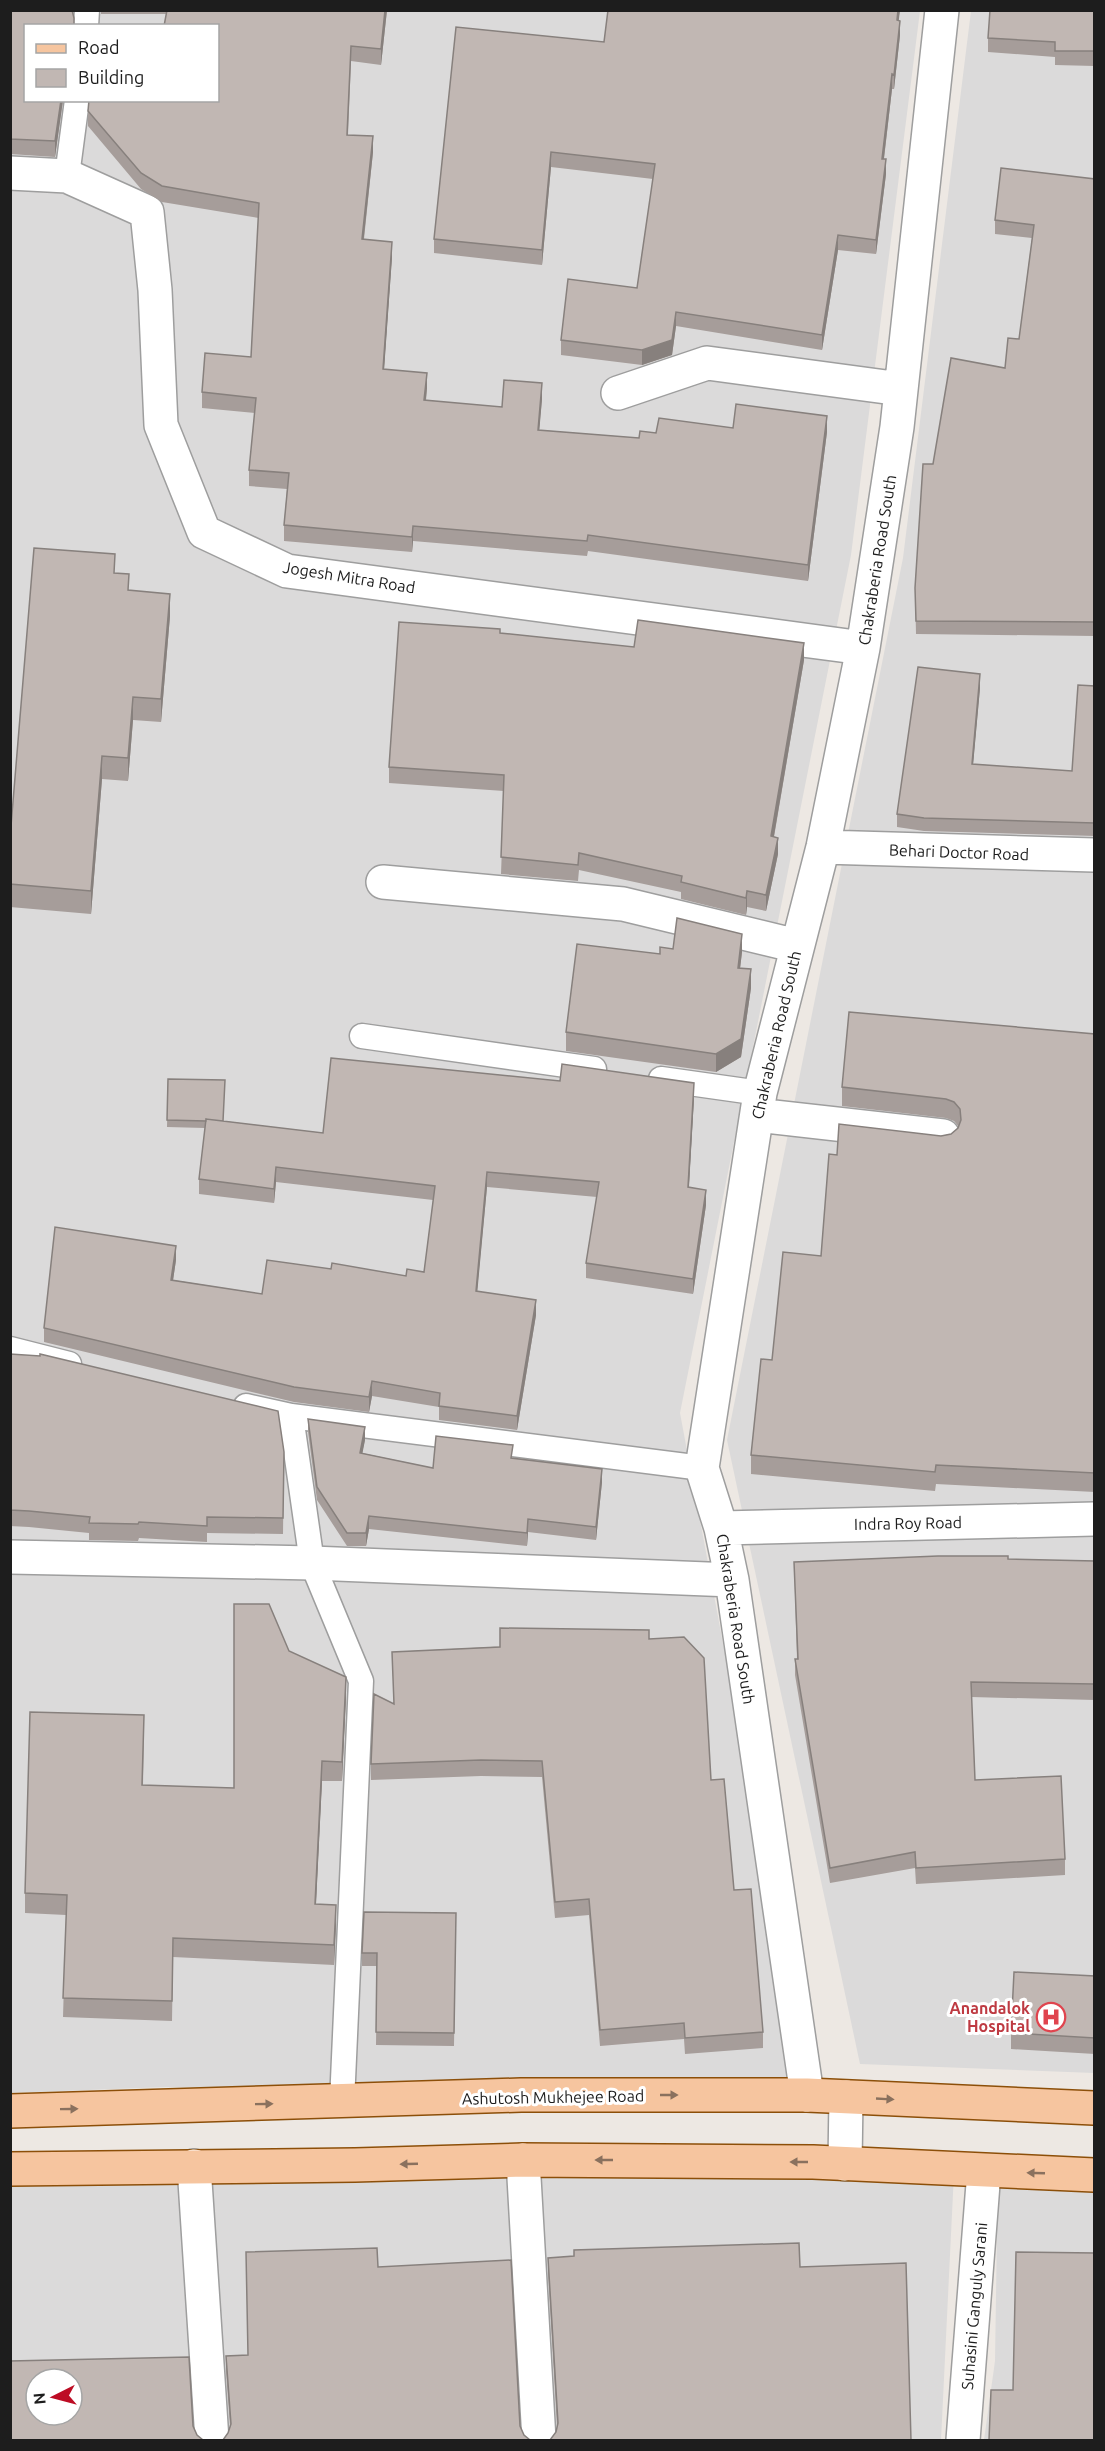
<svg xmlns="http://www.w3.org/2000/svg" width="1105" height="2451" font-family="Ubuntu,sans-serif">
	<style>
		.residential { fill: #dbdada; fill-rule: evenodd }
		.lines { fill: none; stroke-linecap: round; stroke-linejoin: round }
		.service-casing { stroke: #9e9e9e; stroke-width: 27 }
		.minor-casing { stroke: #9e9e9e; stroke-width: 36 }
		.tertiary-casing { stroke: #9e9e9e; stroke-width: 36 }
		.primary-casing { stroke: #8c4f09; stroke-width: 36 }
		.service { stroke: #fff; stroke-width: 24 }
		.minor { stroke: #fff; stroke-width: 33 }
		.tertiary { stroke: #fff; stroke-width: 33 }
		.primary { stroke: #f6c59f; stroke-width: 33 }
		.wall { fill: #a69d9a }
		.shaded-wall { fill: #87807d }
		.building { fill: #c1b7b3; stroke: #87807d; stroke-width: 1.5; fill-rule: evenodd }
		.oneway { fill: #8a715e }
		.labels { text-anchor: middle; stroke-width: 6; stroke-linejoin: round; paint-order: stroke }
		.street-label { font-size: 16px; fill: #1d1d1d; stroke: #fff }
		.health-label { font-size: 16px; font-weight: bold; fill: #be3a42; stroke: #fff; text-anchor: end }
	</style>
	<rect width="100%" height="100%" fill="#ede8e3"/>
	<path class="residential" d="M10,11H920L851,555L680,1413L808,2099L166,2087L11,2093ZM26,26H218V100H26Z
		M971,11H1094V2073L860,2064L727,1440L903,558Z
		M10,2157L954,2173L941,2440H11ZM36,2379H72V2415H36Z
		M998,2166L1094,2169V2440H984L995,2361Z"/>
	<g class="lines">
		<g class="service-casing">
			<path id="service" d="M86,26L87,10
				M67,176L77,100
				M362,1036L594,1069
				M661,1079L760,1093
				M10,1349L69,1364
				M246,1406L291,1416L702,1468
				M291,1416L312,1563L361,1681L342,2102"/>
		</g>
		<g class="minor-casing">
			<path id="minor" d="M10,173L67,176L147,212L155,290L161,425L204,532L287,571L863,648
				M618,393L707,363L901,389
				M823,847L1094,855
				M383,882L623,904L797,946
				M757,1115L943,1136
				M721,1528L1094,1519
				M10,1557L312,1563L732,1580
				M807,2095L732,1580L721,1528L702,1468L760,1093L823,847L863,648L897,427L942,10
				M523,2160L539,2440
				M845,2164L846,2097
				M194,2166L212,2440"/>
		</g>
		<g class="tertiary-casing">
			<path id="tertiary" d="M963,2440L984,2171"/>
		</g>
		<g class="primary-casing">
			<path id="primary" d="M10,2111L521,2095H807L1094,2108
				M10,2169L355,2165L523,2160L813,2162L1094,2175"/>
		</g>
		<use href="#service" class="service"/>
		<use href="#minor" class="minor"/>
		<use href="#tertiary" class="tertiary"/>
		<use href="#primary" class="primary"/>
	</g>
	<path class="wall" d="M10,10L73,12L74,26H26L63,100L55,157L10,154Z
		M101,10H387L381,65L351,61L348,135L373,152L364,239L392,257L384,369L427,388L426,401L502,407L542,399L539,430L639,438L656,433L733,428L827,432L808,581L588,551L587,556L413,541L412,552L284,541V525L287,489L249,486V470L255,413L202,408V392L251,357L259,218L162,202L141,189L88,126V111L218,100L166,14H101Z
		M608,10H900L898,21L900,35L894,89H892L884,159L886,174L876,254L838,250L822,350L676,326L672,355L642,365L561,355V340L637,288L653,179L551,167L542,265L434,253V239L604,42Z
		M1095,10V66L1055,65V57L988,52V38Z
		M1095,179V636L916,634L915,588L933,464L1005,368L1019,339L1032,238L995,234V220Z
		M115,573L129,590L170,616L161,722L133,720L128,781L102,779L91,914L10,907V838Z
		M500,633L634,647L804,660L774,837L778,854L766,911L747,907L746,915L681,899V892L579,870L578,881L501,874L504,791L389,783V767Z
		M1095,686V836L924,831L897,827V814L980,688L973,764L1072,771Z
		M673,949L742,952L740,968L751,988L741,1057L716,1072L566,1051V1032L660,954Z
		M1095,1034V1492L936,1484L935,1491L751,1474V1455L772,1360L821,1256L837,1155L951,1134L959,1127L954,1121L946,1118L842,1106V1087Z
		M168,1079L224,1121L323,1133L694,1098L689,1187L706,1205L693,1294L586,1278V1263L597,1197L487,1187L477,1291L536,1315L517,1430L439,1420V1407L372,1396L369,1412L294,1402L44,1342V1328L176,1260L173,1280L262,1294L331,1269L406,1276L424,1272L433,1200L276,1182L274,1203L199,1194V1179L205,1128L167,1127Z
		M10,1354L284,1452L283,1534L207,1533V1542L139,1538L138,1541L89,1540V1533L29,1527L10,1526Z
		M308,1419L365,1440L362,1453L433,1468L513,1458L602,1482L596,1540L528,1532L527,1546L369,1529L366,1546H347L317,1500L308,1432Z
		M1008,1559L1095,1561V1700L971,1697L975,1780L1065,1859V1875L916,1884L915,1868L830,1883L795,1675V1659H797L794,1562Z
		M649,1639L711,1780L763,2032V2048L685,2054L684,2039L600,2046L589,1915L555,1918L542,1777L481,1776L371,1780V1764L394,1703L392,1652Z
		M289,1651L346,1697L342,1781H322L316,1904L336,1924L334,1965L173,1957L172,2021L63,2017L66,1915L25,1913V1893L144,1734L143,1785L234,1788Z
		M456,1913L454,2046L376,2045L377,1966H362V1953Z
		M1095,1976V2054L1011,2049V2033Z
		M548,2258L800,2267L550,2440L556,2432L557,2427L548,2273Z
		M378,2267L520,2426L524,2435L223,2440L228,2433L230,2427L226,2371V2356L248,2355Z"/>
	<path class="shaded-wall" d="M385,10H387L381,65V49Z
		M898,10H900L897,35V20Z
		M900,21V35L894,89V75Z
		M892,74V89L882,174V159Z
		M61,100H63L55,157V141Z
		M373,136V152L362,254V239Z
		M551,152V167L542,265V250Z
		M886,159V174L876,254V240Z
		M838,235V250L822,350V335Z
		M392,242V257L383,385V369Z
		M676,312V326L672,355L642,365V350Z
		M427,373V388L424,416V400Z
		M542,383V399L538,446V430Z
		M827,416V432L808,581V565Z
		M413,526V541L412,552V537Z
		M170,594V616L161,722V699Z
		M804,643V660L771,853V836Z
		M980,674V688L972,777V764Z
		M133,697V720L128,781V758Z
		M102,756V779L91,914V891Z
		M778,838V854L766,911V895Z
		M747,891V907L746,915V898Z
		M742,934V952L738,986V968Z
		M751,969V988L741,1057L716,1072V1054Z
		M694,1083V1098L688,1202V1187Z
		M276,1167V1182L274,1203V1189Z
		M487,1172V1187L476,1306V1291Z
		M706,1190V1205L693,1294V1279Z
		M176,1246V1260L171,1294V1280Z
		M536,1300V1315L517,1430V1416Z
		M372,1381V1396L369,1412V1397Z
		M365,1427V1440L360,1466V1453Z
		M602,1469V1482L596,1540V1527Z
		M369,1516V1529L366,1546V1533Z
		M528,1519V1532L527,1546V1533Z
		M346,1677V1697L342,1781V1762Z
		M322,1761V1781L315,1924V1904Z
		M336,1905V1924L334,1965V1945Z"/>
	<path class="building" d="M10,10H72L74,18V26H26V100H61L55,141L10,139Z
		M167,10H385L381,49L351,46L347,135L373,136L362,239L392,242L383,369L427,373L424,400L502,407L504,380L542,383L538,430L639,438L640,431L656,433L659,418L733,428L736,404L827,416L808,565L588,535L587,541L413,526L412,537L284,525L289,473L249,470L256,398L202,392L205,353L251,357L259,203L162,186L141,173L88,111L89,100H218V26H164Z
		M608,10H898L897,20L900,21L894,75L892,74L882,159H886L876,240L838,235L822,335L676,312L672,340L642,350L561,340L568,279L637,288L655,164L551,152L542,250L434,239L456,27L604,42Z
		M990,10H1095V51H1055V42L988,38Z
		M1001,168L1095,179V622L916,621L915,588L923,464H933L951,358L1005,368L1008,338L1019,339L1034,225L995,220Z
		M34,548L115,554L114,573L129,574L128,590L170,594L161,699L133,697L128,758L102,756L91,891L10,884V838Z
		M638,620L804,643L771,836L778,838L766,895L747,891L746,898L681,882L682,876L579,853L578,865L501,857L504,775L389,767L399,622L500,629V633L634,647Z
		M918,667L980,674L972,764L1072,771L1078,685L1095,686V823L924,818L897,814Z
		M677,918L742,934L738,968L751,969L741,1039L716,1054L566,1032L577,944L660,954V947L673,949Z
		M849,1012L1095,1034V1473L936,1465L935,1472L751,1455L761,1359L772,1360L783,1252L821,1256L829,1154L837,1155L839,1124L941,1136L951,1134L958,1128L961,1120L960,1109L954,1102L946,1099L842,1087Z
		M331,1058L560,1081L562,1064L694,1083L688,1187L706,1190L693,1279L586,1263L599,1182L487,1172L476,1291L536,1300L517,1416L439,1406L440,1393L372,1381L369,1397L294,1387L44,1328L55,1227L176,1246L171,1280L262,1294L267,1260L331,1269L332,1263L406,1276L407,1269L424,1272L435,1186L276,1167L274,1189L199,1179L206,1119L323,1133Z
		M168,1079L225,1080L223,1121L206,1119V1121L167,1120Z
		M10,1354L40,1356V1354L278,1411L284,1452L283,1518L207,1517V1526L139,1522L138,1524L89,1523L90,1517L29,1511L10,1510Z
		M308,1419L365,1427L360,1453L433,1468L436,1436L513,1445L511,1458L602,1469L596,1527L528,1519L527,1533L369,1516L366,1533H347L317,1487Z
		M938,1556H1008V1559L1095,1561V1684L971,1682L975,1780L1061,1776L1065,1859L916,1868L915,1852L830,1868L795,1659H798L794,1562Z
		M234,1604H269L289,1651L346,1677L342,1762L322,1761L315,1904L336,1905L334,1945L173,1938L172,2001L63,1998L67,1895L25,1893L30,1712L144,1715L142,1785L234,1788Z
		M500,1628L649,1630V1639L684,1637L704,1658L711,1780L724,1779L734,1890L751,1889L763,2032L685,2038L684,2023L600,2030L589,1899L555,1902L542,1761L481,1760L371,1764L374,1694L394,1704L392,1652L500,1647Z
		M364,1912L456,1913L454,2033L376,2032L377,1953H362Z
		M1014,1972L1095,1976V2038L1011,2033Z
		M799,2243L800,2267L906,2263L911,2440H548H550L556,2432L558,2423L548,2258L574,2256V2250Z
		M377,2248L378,2267L511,2260L520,2426L524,2435L530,2440H221H223L228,2433L231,2424L226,2356L248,2355L246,2252Z
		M1016,2252L1095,2253V2440H989L991,2390H1013Z
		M189,2357L193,2426L197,2435L203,2440H10V2361ZM36,2379H72V2415H36Z"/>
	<defs><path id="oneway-solid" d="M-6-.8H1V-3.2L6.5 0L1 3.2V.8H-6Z" transform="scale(1.5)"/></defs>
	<g class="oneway">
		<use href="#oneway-solid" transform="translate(669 2095)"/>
		<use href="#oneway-solid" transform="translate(885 2099) rotate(3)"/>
		<use href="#oneway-solid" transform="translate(264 2104) rotate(-1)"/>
		<use href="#oneway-solid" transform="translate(69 2109) rotate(-1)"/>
		<use href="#oneway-solid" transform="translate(604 2160) rotate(-180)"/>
		<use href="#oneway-solid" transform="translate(799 2162) rotate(-180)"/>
		<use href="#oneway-solid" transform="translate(409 2164) rotate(178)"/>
		<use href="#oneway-solid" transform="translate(1036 2173) rotate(-178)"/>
	</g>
	<defs>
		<g id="hospital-ring" transform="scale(1.5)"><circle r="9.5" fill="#fff" stroke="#e0444e" stroke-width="1.5"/><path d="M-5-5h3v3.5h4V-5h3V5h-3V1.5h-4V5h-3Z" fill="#e0444e"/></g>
	</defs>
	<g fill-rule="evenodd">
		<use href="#hospital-ring" x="1051" y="2017"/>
	</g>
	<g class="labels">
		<g class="street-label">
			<text transform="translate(877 560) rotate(-81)" y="6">Chakraberia Road South</text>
			<text transform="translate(349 577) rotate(9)" y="6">Jogesh Mitra Road</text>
			<text transform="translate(959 852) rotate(2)" y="6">Behari Doctor Road</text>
			<text transform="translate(776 1035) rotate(-77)" y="6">Chakraberia Road South</text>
			<text transform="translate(908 1523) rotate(-1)" y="6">Indra Roy Road</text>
			<text transform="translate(736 1619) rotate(81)" y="6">Chakraberia Road South</text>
			<text transform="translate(553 2097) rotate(-1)" y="6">Ashutosh Mukhejee Road</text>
			<text transform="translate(974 2306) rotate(-85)" y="6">Suhasini Ganguly Sarani</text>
		</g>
		<g class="health-label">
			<text x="1030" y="2014">Anandalok<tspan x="1030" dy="18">Hospital</tspan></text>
		</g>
	</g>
	<rect width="1105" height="2451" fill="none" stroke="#1d1d1d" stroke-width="24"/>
	<rect x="24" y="24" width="195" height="78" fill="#ffffff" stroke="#a5a5a5" stroke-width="1.5"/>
	<rect x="36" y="44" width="30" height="9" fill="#f6c59f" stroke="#a5a5a5" stroke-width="1.5"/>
	<text x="78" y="54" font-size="18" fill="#1d1d1d">Road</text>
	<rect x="36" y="69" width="30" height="18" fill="#c1b7b3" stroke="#a5a5a5" stroke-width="1.5"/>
	<text x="78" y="84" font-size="18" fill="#1d1d1d">Building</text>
	<g transform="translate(54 2397) rotate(264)"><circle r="28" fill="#ffffff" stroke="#a5a5a5" stroke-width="1.5"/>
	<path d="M0-4.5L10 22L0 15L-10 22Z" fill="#bd0c24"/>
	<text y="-9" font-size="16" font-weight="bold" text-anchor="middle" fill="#1d1d1d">N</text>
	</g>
</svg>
